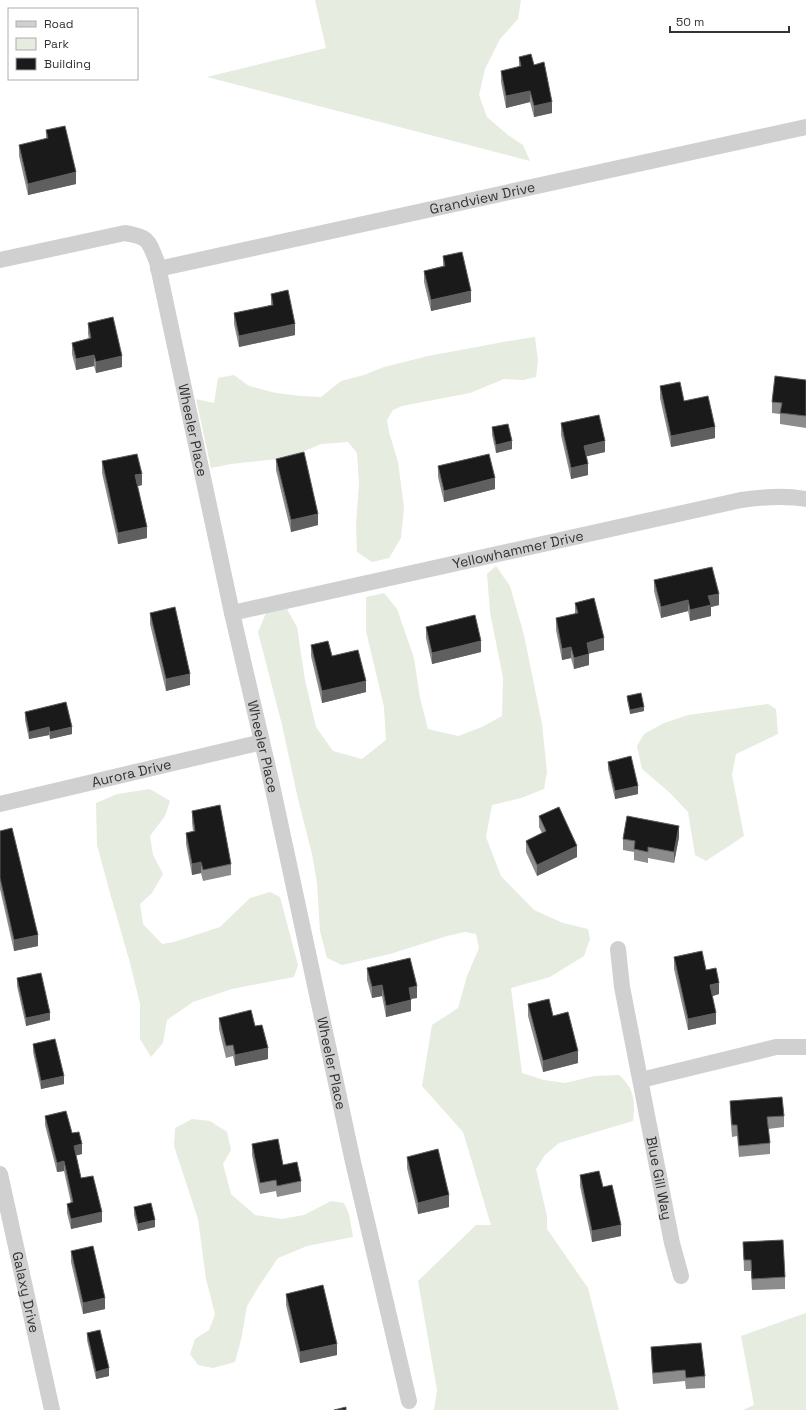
<svg xmlns="http://www.w3.org/2000/svg" width="806" height="1410" font-family="'Space Grotesk',sans-serif">
	<style>
		.green { fill: #e6ecdf }
		.lines { fill: none; stroke-linecap: round; stroke-linejoin: round }
		.street { stroke: #d0d0d0; stroke-width: 16 }
		.wall { fill: #8c8c8c }
		.shaded-wall { fill: #5f5f5f }
		.building { fill: #1a1a1a; stroke: #5f5f5f }
		.labels { text-anchor: middle; stroke-width: 4; stroke-linejoin: round; paint-order: stroke }
		.street-label { font-size: 14px; fill: #333; stroke: #fff }
	</style>
	<rect width="100%" height="100%" fill="#fff"/>
	<path class="green" d="M315,0H521L518,19L500,39L485,69L479,95L487,117L508,135L523,145L530,161L207,77L326,48Z
		M535,337L538,361L536,377L523,380L504,379L470,393L402,406L393,410L387,420L389,432L398,462L404,507L401,538L389,558L372,562L357,552L356,525L359,483L357,453L348,442L321,444L288,458L231,464L211,468L196,399L214,403L218,378L234,375L249,386L276,393L301,396L321,397L341,381L364,375L384,367L428,356L509,341Z
		M496,566L510,586L524,635L542,724L547,772L544,789L521,798L492,805L486,837L501,876L534,910L563,923L588,929L590,939L584,956L550,977L511,988L522,1073L544,1080L565,1083L594,1076L619,1075C635,1089 635,1102 633,1121L559,1143L545,1155L536,1169L547,1216V1229L588,1288L619,1410H434L437,1390L418,1281L476,1225H491L463,1132L422,1086L432,1025L458,1008L467,976L479,948L476,934L465,932L447,936L390,954L342,965L327,958L320,931L317,883L312,854L298,799L282,725L258,632L266,613L287,609L297,627L305,680L316,727L333,751L362,759L386,740L384,707L366,631V597L384,593L397,609L414,658L420,698L428,729L458,736L482,727L502,716L503,678L490,612L487,574Z
		M768,704L776,709L778,734L736,754L732,775L744,836L706,861L695,855L688,812L669,792L642,769L637,746L644,734L664,723L688,715Z
		M150,789L170,801L165,816L150,836L153,855L163,874L152,893L140,904L143,924L162,944L174,942L220,927L250,898L270,892L280,897L298,965L294,977L232,989L193,1002L167,1020L163,1043L151,1057L140,1039V1004L130,963L110,893L97,845L96,803L117,794Z
		M192,1119L210,1121L227,1132L231,1150L223,1164L231,1194L255,1215L282,1219L304,1215L331,1201L344,1203L349,1214L353,1237L307,1246L278,1258L259,1286L247,1306L241,1340L235,1362L213,1368L198,1365L190,1354L195,1339L209,1330L215,1314L206,1279L198,1219L174,1146L175,1128Z
		M806,1313V1410H743L754,1405L741,1336Z"/>
	<g class="lines">
		<g class="street">
			<path id="s1" d="M0,260L125,233C149,237 148,240 157,262L232,613L272,785L353,1162L409,1401"/>
			<path id="s2" d="M158,269L806,127"/>
			<path id="s3" d="M232,613L741,500C763,497 784,495 806,499"/>
			<path id="s4" d="M0,804L262,742"/>
			<path id="s5" d="M618,949L622,987L672,1243L681,1276"/>
			<path d="M641,1080L776,1047H806"/>
			<path id="s6" d="M0,1174L52,1410"/>
		</g>
	</g>
	<path class="wall" d="M519,57L534,65L552,113L534,117L530,102L506,108L501,82V71L519,67Z
		M46,130L76,184L28,195L19,156V145L46,139Z
		M443,256L471,302L431,311L424,282V271L443,266Z
		M271,294L295,335L239,347L234,324V313L271,305Z
		M88,323L122,367L96,373L94,366L76,370L72,354V343L89,339L88,334Z
		M806,380V428L780,424V414L772,413V402Z
		M660,386L684,401L715,438L671,447L660,398Z
		M561,423L605,452L587,456L588,475L571,479L561,435Z
		M492,427L512,449L496,453L492,435Z
		M276,459L318,525L291,532L276,470Z
		M102,461L142,485L137,486L147,538L118,544L102,473Z
		M438,466L495,489L444,502L438,477Z
		M654,580L719,605L711,607V616L690,621L688,611L661,618L654,591Z
		M575,603L604,650L589,653V665L574,669L571,658L562,660L556,630V618L575,614Z
		M150,613L190,685L166,691L150,624Z
		M426,627L481,652L432,664L426,638Z
		M311,645L332,656L366,692L322,703L311,656Z
		M627,696L644,711L630,714L627,700Z
		M25,712L72,734L50,739L49,735L29,739L25,720Z
		M608,762L638,794L615,799L608,769Z
		M192,811L231,864V875L203,881L201,873L192,875L186,844V833L193,831L192,822Z
		M539,816L577,857L537,876L526,852V841L542,833L539,827Z
		M0,831L38,946L14,951L0,889Z
		M679,837L674,863L648,858V863L634,860V852L623,850V839Z
		M674,957L706,970L719,994L712,996L716,1024L688,1030L674,969Z
		M367,968L417,998L411,999V1011L386,1017L382,996L372,998L367,980Z
		M17,978L50,1020L26,1026L17,986Z
		M528,1004L553,1016L578,1063L543,1072L528,1016Z
		M219,1018L255,1026L268,1059L235,1066L233,1056L226,1058L219,1029Z
		M33,1044L64,1084L41,1089L33,1052Z
		M730,1101L784,1116V1127L768,1129L770,1143V1154L739,1157L737,1136L732,1137L730,1112Z
		M45,1116L72,1133L82,1154L76,1155L81,1178L102,1222L71,1229L67,1213V1204L71,1203L64,1171L57,1172L45,1125Z
		M252,1144L283,1165L301,1181V1192L277,1197L276,1191L260,1194L252,1155Z
		M407,1157L449,1207L418,1214L407,1168Z
		M580,1175L603,1187L621,1236L592,1242L580,1186Z
		M134,1207L155,1227L138,1231L134,1215Z
		M743,1242L785,1277V1289L752,1290L751,1271H744Z
		M71,1251L105,1309L83,1314L71,1262Z
		M286,1294L337,1355L300,1363L286,1305Z
		M87,1333L109,1376L96,1379L87,1340Z
		M651,1347L705,1376V1388L686,1389L685,1381L653,1384L651,1358Z"/>
	<path class="shaded-wall" d="M530,91V102L506,108V96Z
		M552,102V113L534,117V106Z
		M76,172V184L28,195V184Z
		M471,291V302L431,311V300Z
		M295,324V335L239,347V336Z
		M94,355V366L76,370V359Z
		M122,356V367L96,373V362Z
		M715,427V438L671,447V436Z
		M512,441V449L496,453V445Z
		M605,441V452L584,457V446Z
		M588,464V475L571,479V468Z
		M142,474V485L135,487V475Z
		M495,478V489L444,502V491Z
		M318,514V525L291,532V520Z
		M147,527V538L118,544V533Z
		M719,594V605L711,607V616L690,621V610L708,596Z
		M688,600V611L661,618V607Z
		M604,638V650L587,654V643Z
		M481,641V652L432,664V653Z
		M571,647V658L562,660V649Z
		M589,654V665L574,669V658Z
		M190,674V685L166,691V679Z
		M366,681V692L322,703V691Z
		M644,707V711L630,714V710Z
		M49,727V735L29,739V732Z
		M72,727V734L50,739V732Z
		M638,786V794L615,799V791Z
		M679,826V837L674,863V852Z
		M577,846V857L537,876V865Z
		M201,862V873L192,875V864Z
		M38,935V946L14,951V940Z
		M719,983V994L710,997V985Z
		M382,985V996L372,998V987Z
		M417,986V998L409,999V988Z
		M411,1000V1011L386,1017V1006Z
		M50,1013V1020L26,1026V1018Z
		M716,1013V1024L688,1030V1019Z
		M268,1048V1059L235,1066V1055Z
		M578,1051V1063L543,1072V1061Z
		M64,1076V1084L41,1089V1081Z
		M82,1144V1154L74,1156V1146Z
		M64,1161V1171L57,1172V1163Z
		M449,1195V1207L418,1214V1203Z
		M102,1212V1222L71,1229V1219Z
		M155,1220V1227L138,1231V1224Z
		M621,1225V1236L592,1242V1231Z
		M105,1298V1309L83,1314V1303Z
		M337,1344V1355L300,1363V1352Z
		M109,1368V1376L96,1379V1372Z"/>
	<path class="building" d="M531,54L534,65L544,62L552,102L534,106L530,91L506,96L501,71L521,66L519,57Z
		M65,126L76,172L28,184L19,145L48,138L46,130Z
		M462,252L471,291L431,300L424,271L445,266L443,256Z
		M288,290L295,324L239,336L234,313L273,305L271,294Z
		M113,317L122,356L96,362L94,355L76,359L72,343L91,338L88,323Z
		M775,376L806,380V416L780,413L782,403L772,402Z
		M680,382L684,401L708,396L715,427L671,436L660,386Z
		M599,415L605,441L584,446L588,464L571,468L561,423Z
		M508,424L512,441L496,445L492,427Z
		M304,452L318,514L291,520L276,459Z
		M137,454L142,474L135,475L147,527L118,533L102,461Z
		M489,454L495,478L444,491L438,466Z
		M712,567L719,594L708,596L711,605L690,610L688,600L661,607L654,580Z
		M594,598L604,638L587,643L589,654L574,658L571,647L562,649L556,618L578,613L575,603Z
		M175,607L190,674L166,679L150,613Z
		M475,615L481,641L432,653L426,627Z
		M328,641L332,656L358,650L366,681L322,691L311,645Z
		M641,693L644,707L630,710L627,696Z
		M66,702L72,727L50,732L49,727L29,732L25,712Z
		M631,756L638,786L615,791L608,762Z
		M220,805L231,864L203,870L201,862L192,864L186,833L195,831L192,811Z
		M559,807L577,846L537,865L526,841L546,831L539,816Z
		M627,816L679,826L674,852L648,847V852L634,849L635,841L623,839Z
		M12,828L38,935L14,940L0,878V831Z
		M702,951L706,970L716,968L719,983L710,985L716,1013L688,1019L674,957Z
		M410,958L417,986L409,988L411,1000L386,1006L382,985L372,987L367,968Z
		M41,973L50,1013L26,1018L17,978Z
		M549,999L553,1016L568,1012L578,1051L543,1061L528,1004Z
		M251,1010L255,1026L262,1025L268,1048L235,1055L233,1045L226,1046L219,1018Z
		M55,1039L64,1076L41,1081L33,1044Z
		M782,1097L784,1116L767,1117L770,1143L739,1146L737,1125H732L730,1101Z
		M66,1111L72,1133L79,1132L82,1144L74,1146L81,1178L93,1176L102,1212L71,1219L67,1204L73,1202L64,1161L57,1163L45,1116Z
		M278,1139L283,1165L297,1162L301,1181L277,1186L276,1180L260,1183L252,1144Z
		M438,1149L449,1195L418,1203L407,1157Z
		M599,1171L603,1187L612,1185L621,1225L592,1231L580,1175Z
		M151,1203L155,1220L138,1224L134,1207Z
		M783,1240L785,1277L752,1279L751,1260H744L743,1242Z
		M93,1246L105,1298L83,1303L71,1251Z
		M323,1285L337,1344L300,1352L286,1294Z
		M100,1330L109,1368L96,1372L87,1333Z
		M701,1343L705,1376L686,1378L685,1370L653,1373L651,1347Z
		M346,1407V1410H334Z"/>
	<g class="labels">
		<g class="street-label">
			<text dy="5" stroke="none"><textPath href="#s2" startOffset="332">Grandview Drive</textPath></text>
			<text dy="5" stroke="none"><textPath href="#s1" startOffset="347">Wheeler Place</textPath></text>
			<text dy="5" stroke="none"><textPath href="#s3" startOffset="293">Yellowhammer Drive</textPath></text>
			<text dy="5" stroke="none"><textPath href="#s1" startOffset="671">Wheeler Place</textPath></text>
			<text dy="5" stroke="none"><textPath href="#s4" startOffset="135">Aurora Drive</textPath></text>
			<text dy="5" stroke="none"><textPath href="#s1" startOffset="995">Wheeler Place</textPath></text>
			<text dy="5" stroke="none"><textPath href="#s5" startOffset="233">Blue Gill Way</textPath></text>
			<text dy="5" stroke="none"><textPath href="#s6" startOffset="121">Galaxy Drive</textPath></text>
		</g>
	</g>
	<rect x="8" y="8" width="130" height="72" fill="#ffffff" stroke="#adadad"/>
	<rect x="16" y="21" width="20" height="6" fill="#d0d0d0" stroke="#adadad"/>
	<text x="44" y="28" font-size="12" fill="#333333">Road</text>
	<rect x="16" y="38" width="20" height="12" fill="#e6ecdf" stroke="#adadad"/>
	<text x="44" y="48" font-size="12" fill="#333333">Park</text>
	<rect x="16" y="58" width="20" height="12" fill="#1a1a1a" stroke="#adadad"/>
	<text x="44" y="68" font-size="12" fill="#333333">Building</text>
	<path d="M670 26v6h119v-6" fill="none" stroke="#333333" stroke-width="2"/>
	<text x="676" y="26" font-size="12" fill="#333333" stroke="#ffffff" stroke-width="3" paint-order="stroke">50 m</text>
</svg>
